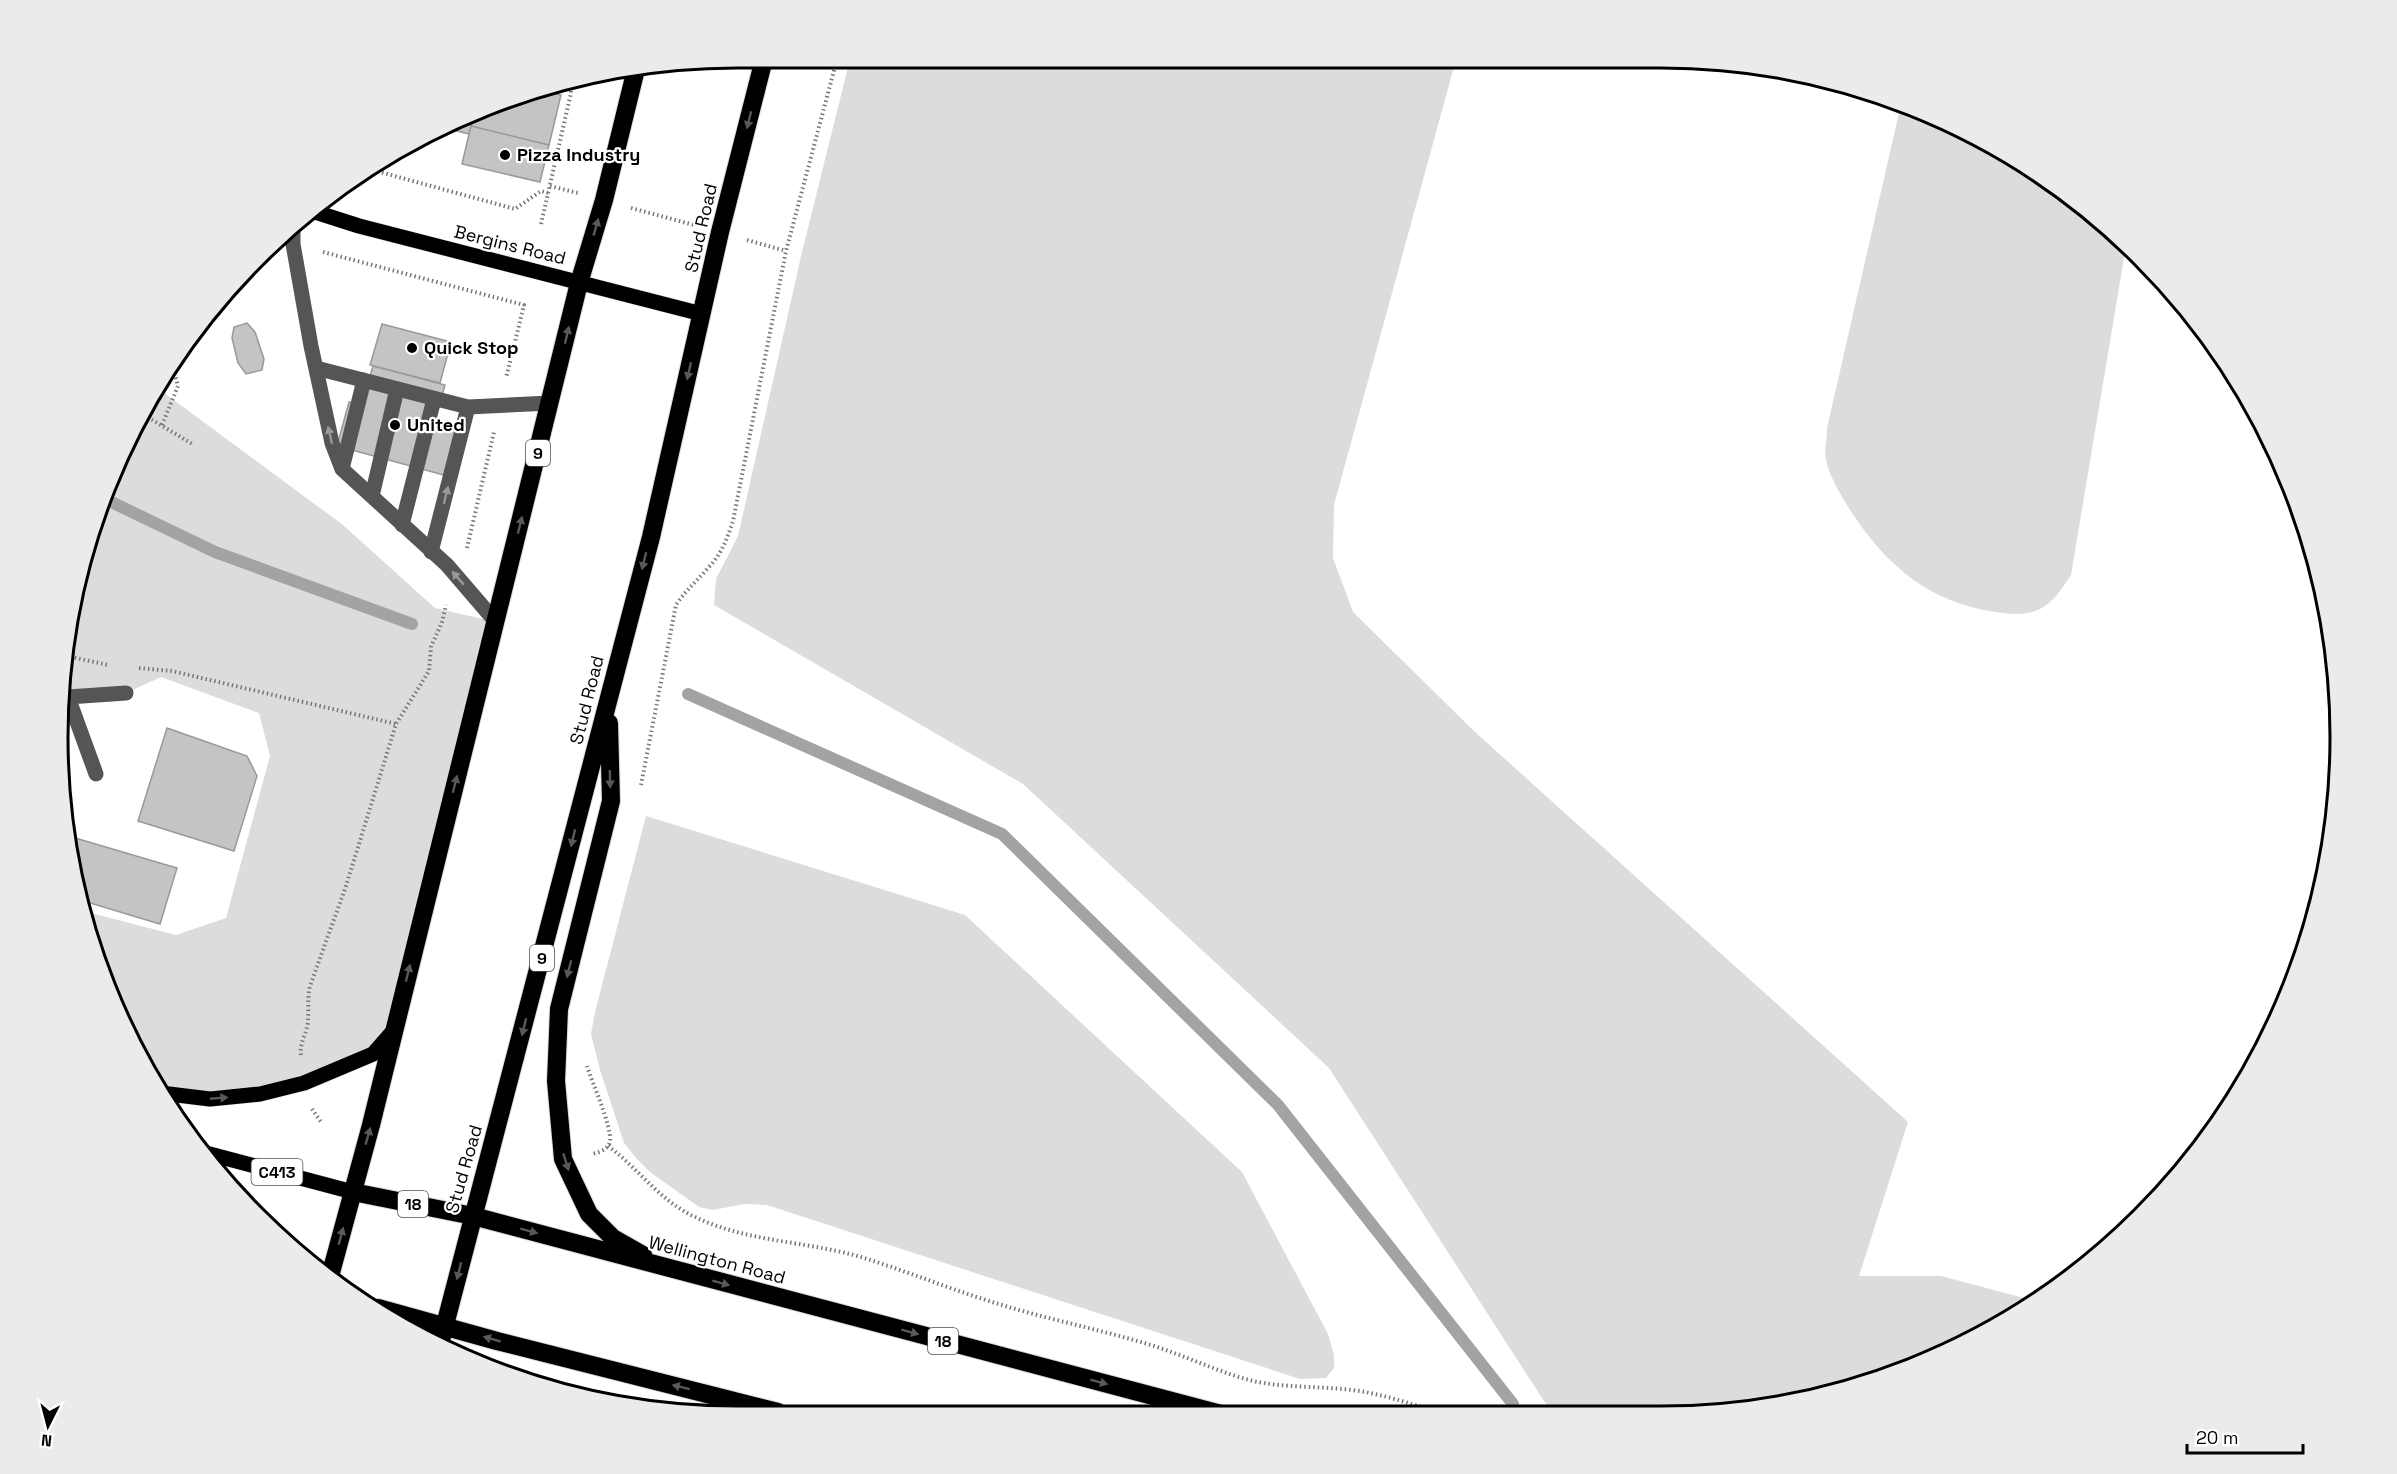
<svg xmlns="http://www.w3.org/2000/svg" width="2397" height="1474" font-family="'Space Grotesk',sans-serif">
	<style>
		.green { fill: #dcdcdc }
		.lines { fill: none; stroke-linecap: round; stroke-linejoin: round }
		.stream { stroke: #a3a3a3; stroke-width: 12 }
		.building { fill: #c4c4c4; stroke: #999; stroke-width: 1.5 }
		.major-casing { stroke: #dbdbdb; stroke-width: 16 }
		.highway-casing { stroke: #dbdbdb; stroke-width: 20 }
		.path { stroke: #777; stroke-width: 4; stroke-dasharray: 1.5 3; stroke-linecap: butt }
		.minor { stroke: #555; stroke-width: 15 }
		.major { stroke: #000; stroke-width: 15 }
		.highway { stroke: #000; stroke-width: 18 }
		.oneway { fill: #595959 }
		.oneway2 { fill: #999 }
		.poi-dot { fill: #000; stroke: #fff; stroke-width: 2 }
		.labels { text-anchor: middle; stroke-width: 4.5; stroke-linejoin: round; paint-order: stroke }
		.shield { fill: #fff; stroke: #4c4c4c; stroke-width: 1.5 }
		.shield-label { font-size: 16px; font-weight: bold; fill: #000 }
		.poi-label { font-size: 18px; font-weight: bold; fill: #000; stroke: #fff; text-anchor: start }
		.street-label { font-size: 18px; fill: #000; stroke: #fff }
		.rim { fill: none; stroke: #000; stroke-width: 3 }
	</style>
	<rect width="100%" height="100%" fill="#fff"/>
	<path class="green" d="M849,63H1455L1334,505L1333,558L1353,612L1475,732L1908,1122L1859,1276H1941L2024,1298L2032,1303L2000,1326L1878,1381L1705,1416L1553,1415L1329,1068L1023,784L714,605L716,579L738,536L802,252Z
		M1901,104L1920,109L2074,197L2126,246L2071,575C2062,588 2054,602 2040,609C2027,616 2009,614 1995,612C1928,602 1886,565 1850,510C1841,495 1830,478 1826,460C1824,451 1827,438 1827,428Z
		M157,389L163,392L343,525L435,608L496,622L394,1030L373,1054L260,1094L161,1093L93,955L83,911L176,935L226,918L270,756L259,713L161,677L126,693L68,697L60,687L63,648L93,519Z
		M646,816L965,915L1242,1172L1328,1334L1334,1355V1368L1326,1378L1300,1379L767,1205L744,1204L713,1210L699,1207L650,1172L636,1158L624,1143L600,1070L591,1034L595,1012Z"/>
	<g class="lines">
		<path class="stream" d="M103,498L215,552L412,624
			M688,694L1002,834L1278,1105L1513,1404"/>
	</g>
	<path class="building" d="M536,89L561,95L549,145L471,126L474,112L519,93Z
		M474,112L469,134L438,126Z
		M471,126L549,145L540,182L462,164Z
		M247,323L255,332L264,359L262,370L246,374L238,363L232,338L234,327Z
		M382,324L451,342L440,383L370,365Z
		M373,366L445,385L435,422L468,431L455,478L337,446L349,402L362,405Z
		M167,728L247,756L257,776L234,851L138,821Z
		M65,835L177,868L160,924L80,900Z"/>
	<g class="lines">
		<g class="major-casing">
			<path id="major" d="M309,210L359,226L702,314
				M161,1093L210,1099L260,1094L304,1083L373,1054L394,1030
				M202,1152L353,1192"/>
		</g>
		<g class="highway-casing">
			<path id="highway" d="M609,723L611,801L559,1009L556,1081L563,1159L589,1214L613,1238L643,1255
				M353,1192L473,1216L1221,1414
				M329,1280L371,1125L579,283L604,200L637,65
				M378,1308L497,1341L778,1412
				M440,1344L651,537L720,232L763,63"/>
		</g>
		<path class="path" d="M369,169L515,209L541,191L548,193
			M550,186L578,193
			M631,208L694,225
			M541,224L571,93V81
			M747,240L786,251
			M323,252L524,305L506,378
			M144,415L194,445
			M162,425L178,386L171,361
			M467,548L494,432
			M63,652L67,656L108,665
			M139,668L172,671L396,724
			M641,785L676,605C685,591 697,581 708,568C721,555 727,539 733,521L786,251L836,63
			M301,1055C299,1043 307,1034 308,1021C309,1010 307,998 310,986L346,886L396,724L429,671L431,647L442,622L446,605
			M587,1066C592,1082 612,1127 610,1141C609,1150 597,1153 591,1154
			M312,1109L321,1122
			M608,1146C638,1168 660,1201 695,1217C747,1242 806,1241 861,1257C909,1272 955,1291 1002,1305C1051,1320 1102,1330 1151,1345C1186,1356 1218,1372 1253,1381C1286,1388 1319,1386 1352,1390C1384,1394 1414,1405 1444,1414"/>
		<path class="minor" d="M293,224V244L311,346L332,443L342,469L447,565L496,622
			M316,368L468,407L550,403
			M342,469L364,380
			M372,496L397,389
			M402,525L434,399
			M431,552L468,407
			M60,687L68,697L96,774
			M68,697L126,693"/>
		<use href="#major" class="major"/>
		<use href="#highway" class="highway"/>
	</g>
	<defs><path id="oneway-solid" d="M-6-.8H1V-3.2L6.5 0L1 3.2V.8H-6Z" transform="scale(1.5)"/></defs>
	<g class="oneway">
		<use href="#oneway-solid" transform="translate(749 120) rotate(104)"/>
		<use href="#oneway-solid" transform="translate(596 227) rotate(-74)"/>
		<use href="#oneway-solid" transform="translate(567 335) rotate(-77)"/>
		<use href="#oneway-solid" transform="translate(689 371) rotate(103)"/>
		<use href="#oneway-solid" transform="translate(520 525) rotate(-76)"/>
		<use href="#oneway-solid" transform="translate(644 561) rotate(104)"/>
		<use href="#oneway-solid" transform="translate(610 779) rotate(89)"/>
		<use href="#oneway-solid" transform="translate(455 784) rotate(-76)"/>
		<use href="#oneway-solid" transform="translate(573 838) rotate(104)"/>
		<use href="#oneway-solid" transform="translate(569 969) rotate(104)"/>
		<use href="#oneway-solid" transform="translate(408 973) rotate(-76)"/>
		<use href="#oneway-solid" transform="translate(524 1027) rotate(104)"/>
		<use href="#oneway-solid" transform="translate(219 1098) rotate(-5)"/>
		<use href="#oneway-solid" transform="translate(368 1136) rotate(-74)"/>
		<use href="#oneway-solid" transform="translate(566 1162) rotate(72)"/>
		<use href="#oneway-solid" transform="translate(529 1231) rotate(15)"/>
		<use href="#oneway-solid" transform="translate(341 1236) rotate(-75)"/>
		<use href="#oneway-solid" transform="translate(459 1271) rotate(104)"/>
		<use href="#oneway-solid" transform="translate(721 1283) rotate(15)"/>
		<use href="#oneway-solid" transform="translate(910 1332) rotate(15)"/>
		<use href="#oneway-solid" transform="translate(492 1339) rotate(-164)"/>
		<use href="#oneway-solid" transform="translate(1099 1382) rotate(15)"/>
		<use href="#oneway-solid" transform="translate(681 1387) rotate(-166)"/>
	</g>
	<g class="oneway2">
		<use href="#oneway-solid" transform="translate(330 435) rotate(-103)"/>
		<use href="#oneway-solid" transform="translate(446 495) rotate(-76)"/>
		<use href="#oneway-solid" transform="translate(458 578) rotate(-131)"/>
	</g>
	<g class="poi-dot">
		<circle cx="505" cy="155" r="6"/>
		<circle cx="412" cy="348" r="6"/>
		<circle cx="395" cy="425" r="6"/>
	</g>
	<g class="labels">
		<g class="shield">
			<rect x="526" y="440" width="24" height="26" rx="4.5"/>
			<rect x="530" y="945" width="24" height="26" rx="4.5"/>
			<rect x="251.5" y="1159" width="51" height="26" rx="4.5"/>
			<rect x="398" y="1191" width="30" height="26" rx="4.5"/>
			<rect x="928" y="1328" width="30" height="26" rx="4.5"/>
		</g>
		<g class="shield-label">
			<text x="538" y="459">9</text>
			<text x="542" y="964">9</text>
			<text x="277" y="1178">C413</text>
			<text x="413" y="1210">18</text>
			<text x="943" y="1347">18</text>
		</g>
		<g class="poi-label">
			<text x="517" y="161">Pizza Industry</text>
			<text x="424" y="354">Quick Stop</text>
			<text x="407" y="431">United</text>
		</g>
		<g class="street-label">
			<text transform="translate(701 228) rotate(-77)" y="6">Stud Road</text>
			<text transform="translate(510 245) rotate(14)" y="6">Bergins Road</text>
			<text transform="translate(587 700) rotate(-76)" y="6">Stud Road</text>
			<text transform="translate(464 1169) rotate(-74)" y="6">Stud Road</text>
			<text transform="translate(717 1260) rotate(15)" y="6">Wellington Road</text>
		</g>
	</g>
	<path d="M0 0H2397V1474H0ZM737 68H1661A669 669 0 0 1 2330 737V737A669 669 0 0 1 1661 1406H737A669 669 0 0 1 68 737V737A669 669 0 0 1 737 68Z" fill="#ebebeb" fill-rule="evenodd"/>
	<path class="rim" d="M737 68H1661A669 669 0 0 1 2330 737V737A669 669 0 0 1 1661 1406H737A669 669 0 0 1 68 737V737A669 669 0 0 1 737 68Z"/>
	<g transform="translate(48 1426) rotate(186)" stroke="#ffffff" stroke-width="4.5" paint-order="stroke">
	<path d="M0-4.5L10 22L0 15L-10 22Z" fill="#000000"/>
	<text y="-9" font-size="16" font-weight="bold" text-anchor="middle" fill="#000000">N</text>
	</g>
	<path d="M2187 1444v9h116v-9" fill="none" stroke="#000000" stroke-width="3"/>
	<text x="2196" y="1444" font-size="18" fill="#000000" stroke="#ffffff" stroke-width="4.5" paint-order="stroke">20 m</text>
</svg>
